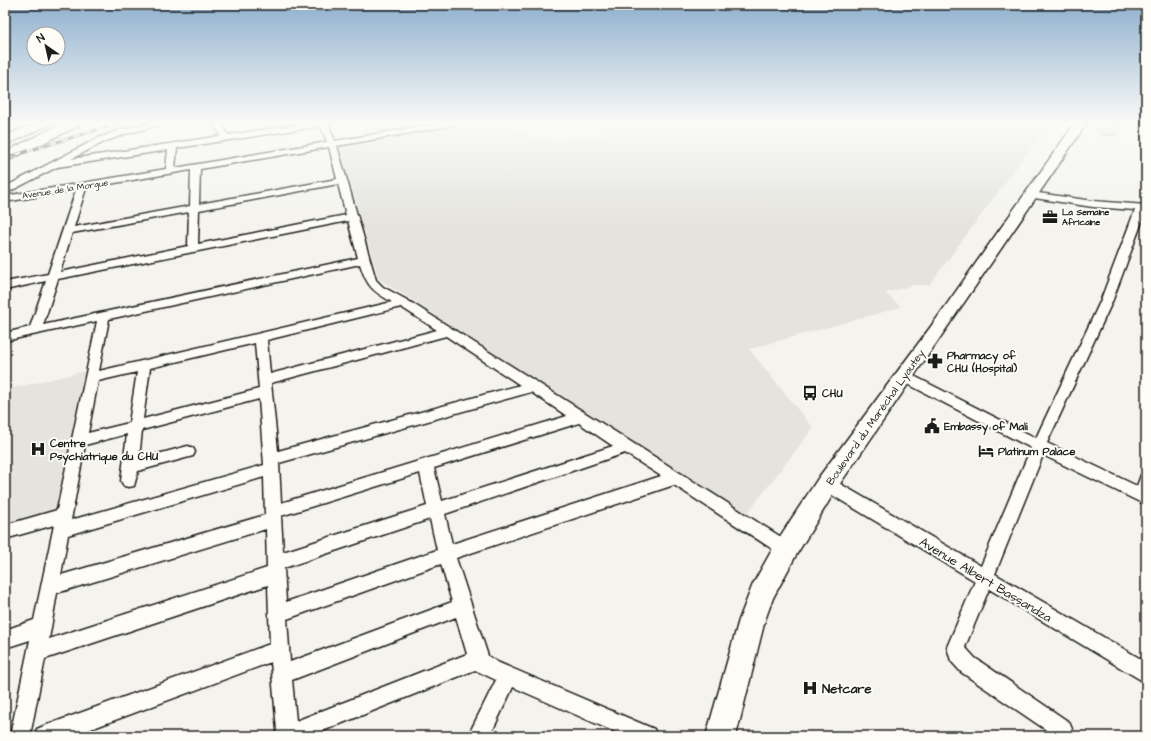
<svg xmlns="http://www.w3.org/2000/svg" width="1151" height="741" font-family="'Architects Daughter',sans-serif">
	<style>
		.built { fill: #e4e3de }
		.green { fill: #d4d3cf; stroke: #787876 }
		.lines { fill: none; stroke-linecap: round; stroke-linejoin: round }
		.minor-casing { stroke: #1c1c1c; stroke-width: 3 }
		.secondary-casing { stroke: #1c1c1c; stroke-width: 3 }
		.primary-casing { stroke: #1c1c1c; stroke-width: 3 }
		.minor { fill: #fdfcf7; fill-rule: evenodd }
		.secondary { fill: #fdfcf7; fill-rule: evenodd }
		.primary { fill: #fdfcf7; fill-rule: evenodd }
		.rail-casing { stroke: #1c1c1c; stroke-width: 3 }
		.rail { stroke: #fdfcf7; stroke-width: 2; stroke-dasharray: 6; stroke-linecap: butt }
		.labels { text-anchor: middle; stroke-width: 4; stroke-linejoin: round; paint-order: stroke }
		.far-street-label { font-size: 9px; fill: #1c1c1c; stroke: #fdfcf7 }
		.far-poi-label { font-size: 9px; font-weight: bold; fill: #1c1c1c; stroke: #fdfcf7; text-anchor: start }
		.poi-label { font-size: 11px; font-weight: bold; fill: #1c1c1c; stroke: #fdfcf7; text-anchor: start }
		.street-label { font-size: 11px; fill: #1c1c1c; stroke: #fdfcf7 }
		.near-street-label { font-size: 13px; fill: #1c1c1c; stroke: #fdfcf7 }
		.near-poi-label { font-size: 13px; font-weight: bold; fill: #1c1c1c; stroke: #fdfcf7; text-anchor: start }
	</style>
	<rect width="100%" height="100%" fill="#f4f3ee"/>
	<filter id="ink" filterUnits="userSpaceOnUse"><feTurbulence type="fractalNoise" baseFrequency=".025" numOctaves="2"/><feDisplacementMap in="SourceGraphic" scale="8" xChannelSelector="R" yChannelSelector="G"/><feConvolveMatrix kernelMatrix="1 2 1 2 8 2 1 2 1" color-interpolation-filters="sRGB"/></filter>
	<g filter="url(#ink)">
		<path class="built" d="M333,123H429L366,133L363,127L355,129L352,125L335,128Z
			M477,123H512L518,130L525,128L532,137L545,135L552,142L606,133L596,123H1053L1021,161L929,285H913L885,293L901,307L749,349L813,428L746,515L379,279L339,147Z
			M86,371L58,509L5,524V390Z"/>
		<path class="green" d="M1101,123H1117L1122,129L1117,135H1102L1096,130L1097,126Z"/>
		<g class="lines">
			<g class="minor-casing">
				<path id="minor" d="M152,123H167L125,134L104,142L71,159L221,136L213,123H221L228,135L308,123H328L335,141L441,123H459L455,125L337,146L376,280L383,287L407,300L792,544L794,549L792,554L786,557L780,554L674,485L456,558L488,656L497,662L654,729L657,736H624L513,687L490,736H468L496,680L475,670L310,736H275L277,730L271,662L72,736H34L37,729L44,726L270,644L268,585L45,659L30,736H10L30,640L5,648V630L34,620L54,525L5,539V525L57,510L97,321L5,341V333L30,327L46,281L5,290V282L48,274L76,190L5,202V196L166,169L168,150L57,167L5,194V187L98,138L120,130ZM321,126L327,142L175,168L177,148ZM329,147L337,179L199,204L200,169ZM191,170L190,206L74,227L86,188ZM338,184L346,215L198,244L199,210ZM189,212L188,246L60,272L72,233ZM348,221L358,258L43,325L58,279ZM360,264C367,286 372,291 392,302L99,371L109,319ZM401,307L437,330L270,374L267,340ZM446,336L520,385L278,451L271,383ZM255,343L259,389L143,419L150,368ZM137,372L129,423L88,433L98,381ZM531,392L567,416L281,503L279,463ZM259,399L264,465L71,520L85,445L127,434L121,481L124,486L129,487L134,486L138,471L193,456L195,452L193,448L188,446L139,459L142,430ZM579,423L613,446L442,501L434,468ZM625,453L661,476L452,544L445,514ZM420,473L427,506L283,552L281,516ZM264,477L265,515L61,575L68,535ZM430,519L437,550L286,602L284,568ZM266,529L267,568L49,639L57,593ZM441,564L452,602L290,662L287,619ZM456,617L467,654L296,721L292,680Z
					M1031,192L1093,201L1146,205V211L1112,302L1047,443L1137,486L1141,475L1146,474V505L1043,455L995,574L1146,662V683L989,589L965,647L975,658L1069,722L1072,729L1069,736H1055L961,672L951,661L947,647L975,581L822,489L819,484L822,479L827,478L832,479L981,566L1031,448L898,379L896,376L898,373H908L1036,438L1100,302L1135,210L1093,207L1028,197L1026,195Z"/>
			</g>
			<g class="secondary-casing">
				<path id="secondary" d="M35,123H51L49,125L5,145V136Z
					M1075,123H1087L835,491L795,557L773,598L765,620L736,736H706L739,620L753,584L777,541L819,477L935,321Z"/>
			</g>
			<g class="primary-casing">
				<path id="primary" d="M63,123H79L78,126L5,162V152Z"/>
			</g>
			<use href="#minor" class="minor"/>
			<use href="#secondary" class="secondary"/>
			<use href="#primary" class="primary"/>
			<g class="rail-casing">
				<path id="rail" d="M5,158L119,123"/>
			</g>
			<use href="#rail" class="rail"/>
		</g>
	</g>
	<linearGradient id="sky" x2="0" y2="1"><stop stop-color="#8fb0ce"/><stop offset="0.54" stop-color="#fafaf7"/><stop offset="1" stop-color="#fafaf7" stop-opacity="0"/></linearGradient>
	<rect width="1151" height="227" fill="url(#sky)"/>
	<defs>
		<g id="office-bare" transform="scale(1.2)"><path d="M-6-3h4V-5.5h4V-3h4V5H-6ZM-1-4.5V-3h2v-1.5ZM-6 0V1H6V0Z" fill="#1c1c1c" stroke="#fdfcf7" stroke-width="2.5" paint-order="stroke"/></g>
		<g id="pharmacy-bare" transform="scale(1.2)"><path d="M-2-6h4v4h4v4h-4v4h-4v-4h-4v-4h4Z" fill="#1c1c1c" stroke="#fdfcf7" stroke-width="2.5" paint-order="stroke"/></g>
		<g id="bus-bare" transform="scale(1.2)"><path d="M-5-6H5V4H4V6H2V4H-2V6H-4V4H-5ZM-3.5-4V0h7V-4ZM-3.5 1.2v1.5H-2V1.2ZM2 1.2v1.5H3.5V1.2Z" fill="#1c1c1c" stroke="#fdfcf7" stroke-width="2.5" paint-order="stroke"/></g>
		<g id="civic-bare" transform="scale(1.2)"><path d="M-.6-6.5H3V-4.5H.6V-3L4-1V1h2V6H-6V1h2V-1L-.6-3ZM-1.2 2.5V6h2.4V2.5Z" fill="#1c1c1c" stroke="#fdfcf7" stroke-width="2.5" paint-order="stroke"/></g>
		<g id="hospital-bare" transform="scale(1.2)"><path d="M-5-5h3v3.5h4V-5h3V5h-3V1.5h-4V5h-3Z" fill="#1c1c1c" stroke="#fdfcf7" stroke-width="2.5" paint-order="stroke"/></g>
		<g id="hotel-bare" transform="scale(1.2)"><path d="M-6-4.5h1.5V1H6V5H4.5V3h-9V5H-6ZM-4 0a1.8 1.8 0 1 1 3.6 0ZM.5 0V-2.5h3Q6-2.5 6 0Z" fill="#1c1c1c" stroke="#fdfcf7" stroke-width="2.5" paint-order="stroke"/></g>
	</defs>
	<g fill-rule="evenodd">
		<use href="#office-bare" x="1050" y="217"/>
		<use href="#pharmacy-bare" x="935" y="361"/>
		<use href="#bus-bare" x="810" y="393"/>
		<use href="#civic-bare" x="932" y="426"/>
		<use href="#hospital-bare" x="38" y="449"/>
		<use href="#hotel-bare" x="986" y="451"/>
		<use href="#hospital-bare" x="810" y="688"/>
	</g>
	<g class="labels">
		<g class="far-street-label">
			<text transform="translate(65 189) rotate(-9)" y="3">Avenue de la Morgue</text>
		</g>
		<g class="far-poi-label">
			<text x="1062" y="215">La Semaine<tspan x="1062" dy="10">Africaine</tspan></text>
		</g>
		<g class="poi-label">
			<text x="947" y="359">Pharmacy of<tspan x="947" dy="13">CHU (Hospital)</tspan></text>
			<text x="822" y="397">CHU</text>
			<text x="944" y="430">Embassy of Mali</text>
			<text x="50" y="447">Centre<tspan x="50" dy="13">Psychiatrique du CHU</tspan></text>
			<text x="998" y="455">Platinum Palace</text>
		</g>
		<g class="street-label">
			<text transform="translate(875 417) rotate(-55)" y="4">Boulevard du Maréchal Lyautey</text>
		</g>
		<g class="near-street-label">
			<text transform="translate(986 579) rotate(31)" y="5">Avenue Albert Bassandza</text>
		</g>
		<g class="near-poi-label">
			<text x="822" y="693">Netcare</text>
		</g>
	</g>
	<rect width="1151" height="741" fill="none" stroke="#fdfcf7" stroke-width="20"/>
	<rect x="10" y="10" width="1131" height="721" fill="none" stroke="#1c1c1c" stroke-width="1.5" filter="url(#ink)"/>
	<g transform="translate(46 46) rotate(326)"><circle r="19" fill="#fdfcf7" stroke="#a3a29f"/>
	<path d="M0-3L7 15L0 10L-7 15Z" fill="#1c1c1c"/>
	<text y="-6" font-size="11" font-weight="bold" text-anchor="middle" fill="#1c1c1c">N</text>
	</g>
</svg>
